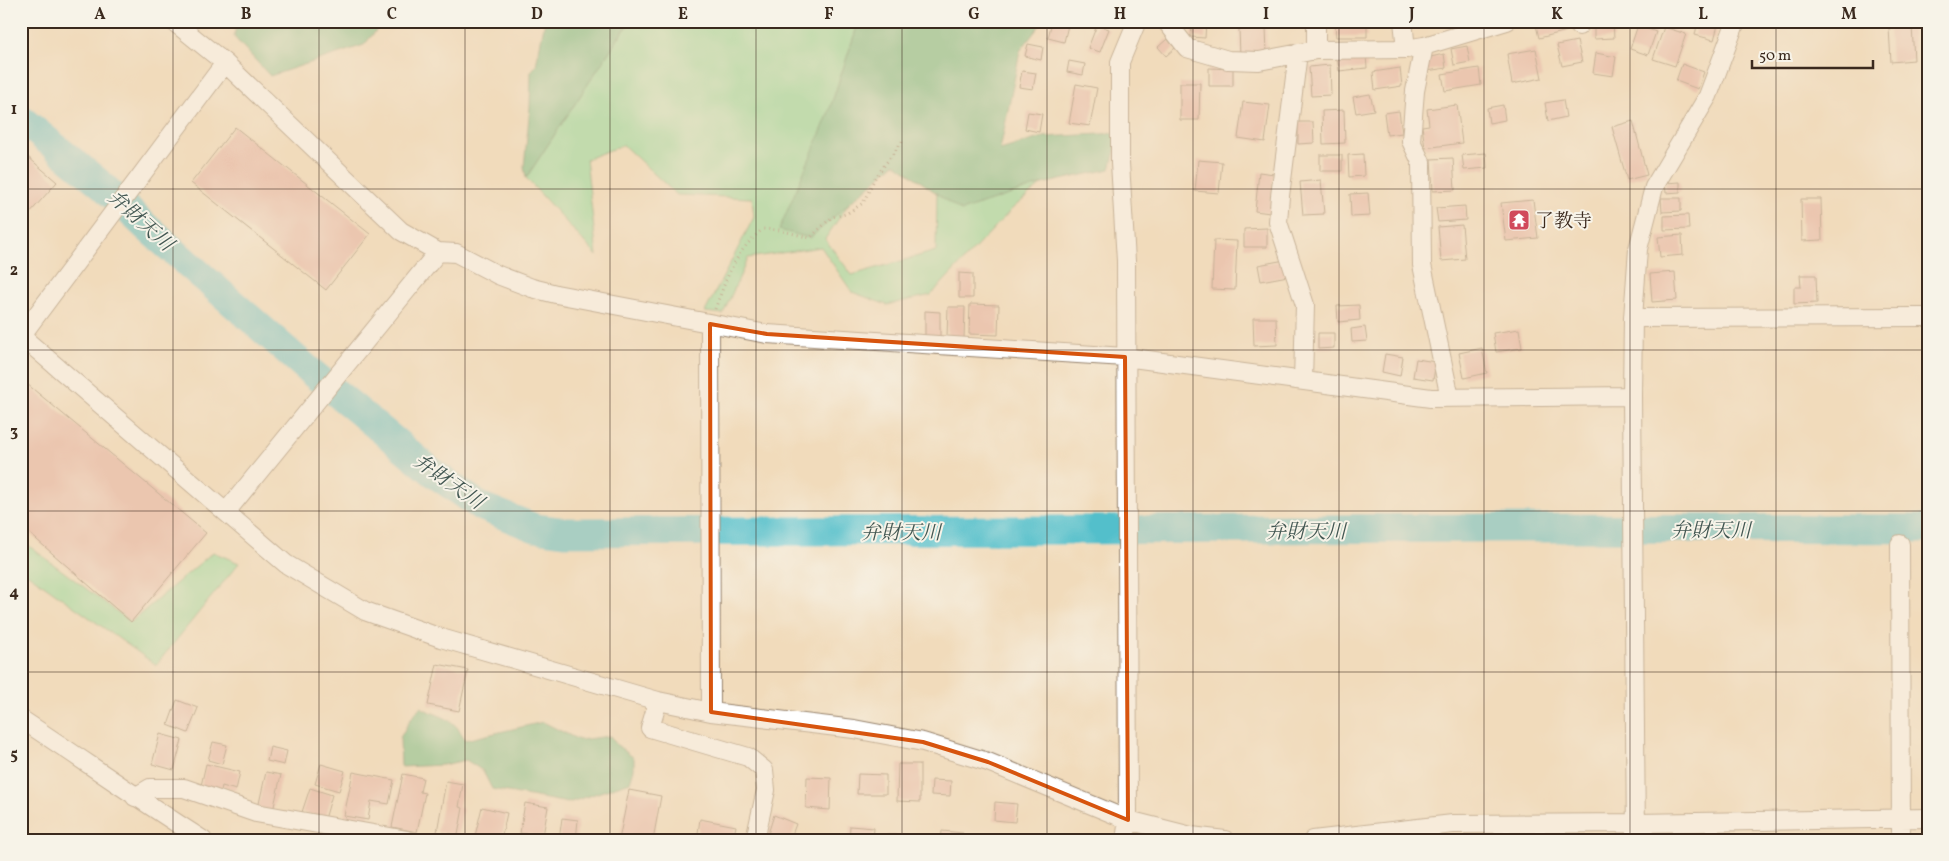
<svg xmlns="http://www.w3.org/2000/svg" width="1949" height="861" font-family="Vollkorn,'Noto Serif JP',serif">
	<style>
		.green { fill: #8adc9c; stroke: #62835d }
		.forest { fill: #6fbc84; stroke: #557351 }
		.lines { fill: none; stroke-linecap: round; stroke-linejoin: round }
		.river { stroke: #52bfcb; stroke-width: 29 }
		.building { fill: #e5ada1 }
		.minor-casing { stroke: #96826c; stroke-width: 20 }
		.path { stroke: #96826c; stroke-width: 3; stroke-dasharray: 1 4; stroke-linecap: butt }
		.minor { stroke: #fff; stroke-width: 18 }
		.marked { fill: none; stroke: #d7540e; stroke-width: 4; stroke-linejoin: round }
		.grid { fill: none; stroke: #3b2a1e; stroke-width: 1; stroke-opacity: 0.55 }
		.labels { text-anchor: middle; stroke-width: 4; stroke-linejoin: round; paint-order: stroke }
		.poi-label { font-size: 19px; fill: #3b2a1e; stroke: #f7f3e8; text-anchor: start }
		.water-label { font-size: 20px; font-style: italic; fill: #425752; stroke: #f7f3e8 }
		.neatline { fill: none; stroke: #3b2a1e; stroke-width: 2 }
		.grid-label { font-size: 16px; text-anchor: middle; font-weight: bold; fill: #3b2a1e }
	</style>
	<rect width="100%" height="100%" fill="#f7f3e8"/>
	<filter id="ink" filterUnits="userSpaceOnUse"><feTurbulence type="fractalNoise" baseFrequency=".02" numOctaves="2"/><feDisplacementMap in="SourceGraphic" scale="10" xChannelSelector="R" yChannelSelector="G"/><feConvolveMatrix kernelMatrix="1 2 1 2 8 2 1 2 1" color-interpolation-filters="sRGB"/></filter>
	<filter id="wash" filterUnits="userSpaceOnUse"><feTurbulence type="fractalNoise" baseFrequency=".0096" numOctaves="4" result="noise"/><feDisplacementMap in="SourceGraphic" scale="20" xChannelSelector="R" yChannelSelector="G"/><feGaussianBlur stdDeviation="1.12" result="paint"/><feColorMatrix in="noise" values="0 0 0 0 0 0 0 0 0 0 0 0 0 0 0 0 0 1.4 0 .05"/><feComposite in="paint" operator="in"/></filter>
	<g filter="url(#wash)">
		<rect width="100%" height="100%" fill="#f1dbbb"/>
		<path class="green" d="M632,21H859L831,106L894,137L825,239L852,275L936,251L937,193L961,210L1042,184L1013,208L931,295L887,305L852,292L821,247L748,258L723,314L705,312L754,217L752,198L677,195L623,145L586,159L597,256L526,178L621,34Z
			M21,540L131,622L213,552L239,563L156,665L21,569Z"/>
		<path class="forest" d="M237,21H384L364,45L270,76L234,37Z
			M545,21H632L621,34L526,178L524,167L530,107L531,72L536,65Z
			M859,21H1043L1020,51L1000,150L1043,137L1120,133L1110,169L1042,184L961,211L895,163L810,238L779,230L826,120Z
			M420,707C432,714 447,716 456,726C460,730 462,736 465,740L543,722L579,740L610,736L617,745L634,758V769L630,782L568,803L492,789L483,771L466,760L443,765L401,767L400,738L410,720Z"/>
		<g class="lines">
			<path class="river" d="M21,119L102,185L145,226L311,372L435,474L480,506L535,528L566,532L1512,528L1928,529"/>
		</g>
		<g id="blocks">
			<path class="building" d="M1052,21H1069L1064,42L1048,38Z
				M1192,21H1206L1205,38L1191,37Z
				M1345,21H1367V37H1336L1335,23H1345Z
				M1535,21H1565L1567,31L1539,38Z
				M1594,21H1613L1614,38L1594,39Z
				M1698,21L1718,25L1714,40L1695,35Z
				M1843,21H1865V26L1843,25Z
				M1097,25L1109,29L1100,52L1088,48Z
				M1638,25L1656,32L1648,55L1630,49Z
				M1912,26L1914,60L1891,62L1889,28Z
				M1664,27L1686,34L1675,66L1653,59Z
				M1266,28L1267,55H1240L1239,29Z
				M1167,39L1175,48L1166,56L1158,47Z
				M1577,41L1582,62L1562,66L1557,45Z
				M1028,44L1043,47L1041,60L1025,56Z
				M1467,46L1470,62L1454,65L1451,49Z
				M1536,49L1542,78L1512,84L1507,54Z
				M1596,53L1616,57L1613,76L1593,73Z
				M1444,54L1446,68L1427,71L1426,58Z
				M1366,55L1367,68L1339,71L1337,58Z
				M1069,61L1085,64L1083,75L1067,72Z
				M1682,64L1704,72L1698,89L1676,81Z
				M1330,65L1331,95L1311,96L1309,67Z
				M1209,68L1233,69V86H1209Z
				M1400,68L1402,86L1375,90L1373,72Z
				M1479,68L1481,85L1445,91L1442,74Z
				M1022,71L1036,73L1033,89L1019,87Z
				M1180,83H1200L1199,120H1180Z
				M1076,84L1097,88L1090,126L1069,123Z
				M1370,94L1374,110L1356,113L1353,97Z
				M1563,100L1566,117L1548,121L1545,103Z
				M1243,102L1270,105L1265,142L1238,138Z
				M1457,105L1462,143L1425,148L1422,126L1429,125L1427,109Z
				M1503,105L1505,120L1489,123L1487,108Z
				M1344,110L1345,143L1323,144L1322,111Z
				M1399,111L1402,133L1387,135L1384,113Z
				M1028,112L1042,114L1039,132L1025,129Z
				M1633,121L1647,175L1627,180L1612,127Z
				M1298,122H1313L1314,143L1298,144Z
				M235,127L370,234L326,290L191,183Z
				M21,151L57,182L21,223Z
				M1486,153L1487,168L1464,170L1462,155Z
				M1363,154L1364,176L1349,177L1348,155Z
				M1320,155H1342V171H1320Z
				M1453,158L1455,190L1433,191L1431,159Z
				M1198,160L1222,162L1219,193L1195,191Z
				M1259,172L1274,174L1270,213L1255,211Z
				M1321,180L1324,214L1303,215L1300,182Z
				M1680,182V192L1666,193L1665,183Z
				M1368,193L1370,216L1351,217L1350,194Z
				M1661,198H1681V211L1662,212Z
				M1801,199H1821L1822,240L1802,241Z
				M1533,200L1538,238L1506,241L1501,203Z
				M1465,206L1466,220L1438,222L1436,208Z
				M1688,215L1689,229L1664,230V216Z
				M1462,225L1465,259L1441,261L1438,227Z
				M1267,228V247H1244V229Z
				M1682,235L1683,255L1660,257L1658,237Z
				M1214,240L1237,241L1235,290L1212,289Z
				M1285,260L1288,276L1261,281L1258,265Z
				M1675,272L1677,300L1652,302L1650,274Z
				M959,273L973,274V298H959Z
				M1800,275H1816L1817,303L1794,304V287H1801Z
				M970,304L999,305L998,335L969,334Z
				M1359,305L1360,320L1338,322L1337,306Z
				M948,307H965L964,338L947,337Z
				M925,311L940,312V337L925,336Z
				M1253,318H1276L1277,345L1254,346Z
				M1365,327L1367,341L1352,342L1351,329Z
				M1519,329L1522,348L1496,352L1493,333Z
				M1318,333H1334V348L1318,349Z
				M1482,348L1487,373L1464,378L1459,353Z
				M1385,354L1403,357L1400,376L1382,372Z
				M1416,359L1436,362L1433,380L1413,377Z
				M21,379L206,533L131,622L21,526Z
				M437,664L468,670L459,711L428,705Z
				M177,700L198,708L188,733L168,725Z
				M160,734L182,740L174,770L152,764Z
				M213,742L227,745L222,764L208,760Z
				M270,747L287,751L284,765L267,761Z
				M206,764L240,772L236,790L222,786L220,795L200,790Z
				M321,764L345,771L339,791L315,784Z
				M898,764H920V802L897,801Z
				M266,772L281,775L273,811L258,808Z
				M353,772L394,780L389,804L371,801L368,820L344,816Z
				M403,774L423,778L420,792L425,793L417,832L392,827Z
				M858,774L886,775V794H857Z
				M807,777L831,778L830,810L806,808Z
				M932,780L951,781L950,796L931,795Z
				M446,781L463,784L459,807L463,808L458,835L437,832Z
				M310,788L332,795L325,819L302,812Z
				M629,790L661,796L653,840H619Z
				M995,802L1017,804L1015,822L994,820Z
				M525,803L548,807L543,836L520,833Z
				M482,807L507,813L501,840H474Z
				M774,815L796,824L790,840H766Z
				M562,818L578,820L576,840H559Z
				M700,819L736,826L733,840H697Z
				M850,826L874,828L873,840H849Z
				M942,831L963,833L962,840H941Z
				M880,835H903V840H880Z"/>
		</g>
	</g>
	<g filter="url(#ink)">
		<use href="#blocks" fill-opacity="0" stroke="#96826c" stroke-width="1"/>
		<g class="lines">
			<g class="minor-casing">
				<path id="minor" d="M173,21L225,63L401,231L438,252L456,253L498,275L532,288L556,294L767,334L1125,357L1431,398L1632,396
					M1166,21L1187,48L1228,60L1259,61L1316,50L1406,49L1424,46L1507,21
					M1316,21V50
					M1403,21L1406,49
					M1579,21V26
					M1424,46L1415,91L1411,141L1421,162L1422,265L1450,398
					M1298,53L1280,196L1278,222L1305,305L1303,381
					M1633,318L1928,317
					M710,324L711,712
					M21,336L286,564L365,611L441,638L658,701L711,712L854,729L923,742L988,762L1128,820L1191,836L1225,840
					M21,336L225,63
					M226,512L438,252
					M1900,544L1901,840
					M658,701L650,728L748,757L764,770L766,790L755,840
					M21,719C82,759 141,801 203,840
					M135,797L150,788H184L256,813L407,840
					M1125,840L1128,820L1126,261L1120,163V62L1137,21
					M1313,840L1453,824L1636,823L1928,818
					M1636,840L1632,396L1633,318L1638,249L1654,187L1708,96L1736,21"/>
			</g>
			<path class="path" d="M715,309C728,275 734,253 763,229L779,230L810,238L832,217L846,214L863,203L875,178L904,139"/>
			<use href="#minor" class="minor"/>
		</g>
	</g>
	<path d="M0 0H1949V861H0ZM710,324L767,334L1125,357L1128,820L988,762L923,742L711,712Z" fill="#f1dbbb" fill-opacity=".55" fill-rule="evenodd"/>
	<path class="marked" d="M710,324L767,334L1125,357L1128,820L988,762L923,742L711,712Z"/>
	<path class="grid" d="M173,21V840M319,21V840M465,21V840M610,21V840M756,21V840M902,21V840M1047,21V840M1193,21V840M1339,21V840M1484,21V840M1630,21V840M1776,21V840M21,189H1928M21,350H1928M21,511H1928M21,672H1928"/>
	<defs>
		<g id="temple-square" transform="scale(1.125)"><rect x="-9" y="-9" width="18" height="18" rx="4" fill="#d1495b" stroke="#f7f3e8"/><path d="M0-6L5-2H3V0L6.5 2.5H4V6H1.5V3h-3V6H-4V2.5H-6.5L-3 0V-2H-5Z" fill="#fff"/></g>
	</defs>
	<g fill-rule="evenodd">
		<use href="#temple-square" x="1519" y="220"/>
	</g>
	<g class="labels">
		<g class="poi-label">
			<text x="1535" y="227">了教寺</text>
		</g>
		<g class="water-label">
			<text transform="translate(141 220) rotate(42)" y="7">弁財天川</text>
			<text transform="translate(449 481) rotate(35)" y="7">弁財天川</text>
			<text x="1711" y="537">弁財天川</text>
			<text x="1306" y="538">弁財天川</text>
			<text x="901" y="539">弁財天川</text>
		</g>
	</g>
	<rect width="1949" height="861" fill="none" stroke="#f7f3e8" stroke-width="55"/>
	<path d="M1752 60v8h121v-8" fill="none" stroke="#3b2a1e" stroke-width="2.5"/>
	<text x="1759" y="60" font-size="15" fill="#3b2a1e" stroke="#f7f3e8" stroke-width="4" paint-order="stroke">50 m</text>
	<rect x="28" y="28" width="1894" height="806" class="neatline"/>
	<g class="grid-label">
		<text x="100" y="19">A</text>
		<text x="246" y="19">B</text>
		<text x="392" y="19">C</text>
		<text x="537" y="19">D</text>
		<text x="683" y="19">E</text>
		<text x="829" y="19">F</text>
		<text x="974" y="19">G</text>
		<text x="1120" y="19">H</text>
		<text x="1266" y="19">I</text>
		<text x="1412" y="19">J</text>
		<text x="1557" y="19">K</text>
		<text x="1703" y="19">L</text>
		<text x="1849" y="19">M</text>
		<text x="14" y="114">1</text>
		<text x="14" y="275">2</text>
		<text x="14" y="436">3</text>
		<text x="14" y="597">4</text>
		<text x="14" y="759">5</text>
	</g>
</svg>
